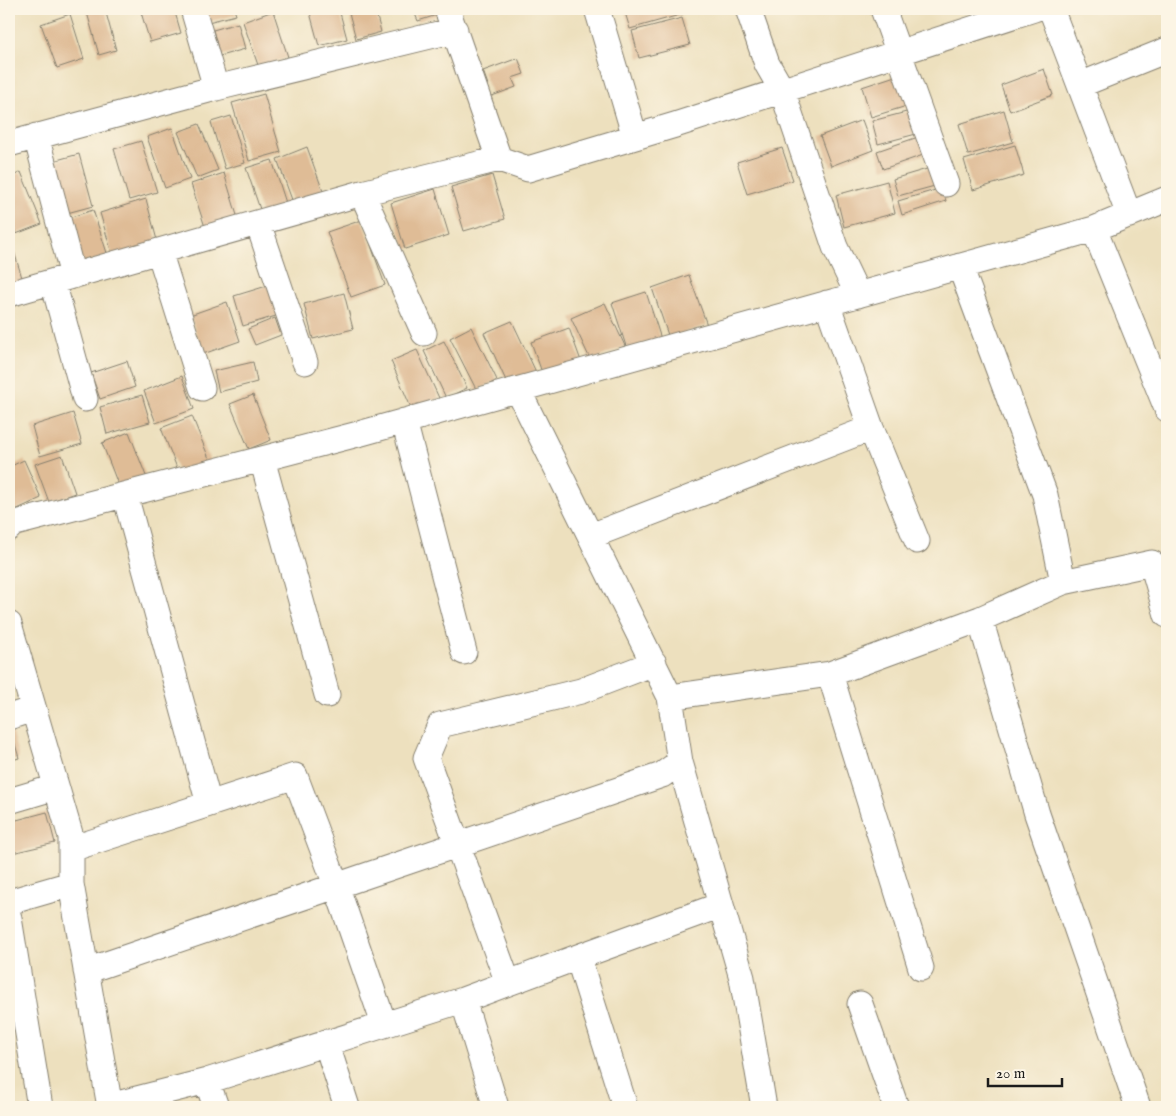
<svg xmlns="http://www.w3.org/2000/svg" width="1176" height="1116" font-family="'IM FELL English',serif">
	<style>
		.building { fill: #dfbc96 }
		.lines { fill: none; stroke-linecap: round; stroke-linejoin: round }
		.minor-casing { stroke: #847e6d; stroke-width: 27 }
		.minor { stroke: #fff; stroke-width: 25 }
	</style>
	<rect width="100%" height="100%" fill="#fcf5e5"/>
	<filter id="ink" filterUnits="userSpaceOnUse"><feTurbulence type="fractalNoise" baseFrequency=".02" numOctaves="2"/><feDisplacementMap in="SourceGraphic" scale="10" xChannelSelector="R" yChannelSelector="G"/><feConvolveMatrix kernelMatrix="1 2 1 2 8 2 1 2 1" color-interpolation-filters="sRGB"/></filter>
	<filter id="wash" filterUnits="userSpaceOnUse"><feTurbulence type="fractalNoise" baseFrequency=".0096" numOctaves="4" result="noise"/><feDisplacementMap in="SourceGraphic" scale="20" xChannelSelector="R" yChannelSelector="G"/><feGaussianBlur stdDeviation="1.12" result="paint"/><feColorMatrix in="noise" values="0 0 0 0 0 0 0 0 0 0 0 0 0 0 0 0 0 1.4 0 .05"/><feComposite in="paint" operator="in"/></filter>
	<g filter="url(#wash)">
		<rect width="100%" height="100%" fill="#ede0be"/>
		<g id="blocks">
			<path class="building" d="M86,9H105L116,50L99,55Z
				M140,9H174L181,33L150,42Z
				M205,9H234L236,15L208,22Z
				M309,9H339L347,39L319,46Z
				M348,9H375L381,32L356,39Z
				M413,9H442L443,13L418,21Z
				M624,9H682L683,14L630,29Z
				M273,11L288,57L259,68L243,22Z
				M70,14L84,59L57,68L41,24Z
				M682,18L690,45L639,58L632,31Z
				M238,23L245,49L220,56L213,30Z
				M518,58L524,74L512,78L516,87L492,96L483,71Z
				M1044,69L1053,95L1010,111L1001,85Z
				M901,74L910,105L871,117L862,87Z
				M264,94L281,152L249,161L232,103Z
				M914,110L920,133L878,144L872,121Z
				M1004,110L1013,142L968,155L959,124Z
				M231,116L245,163L225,169L211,122Z
				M862,120L873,150L831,166L820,136Z
				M199,124L218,170L197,178L178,132Z
				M172,128L190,179L165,188L147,137Z
				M924,135L929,153L883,169L877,151Z
				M141,141L157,192L129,200L114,149Z
				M1015,145L1024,175L973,190L964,160Z
				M307,147L325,197L295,208L277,159Z
				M782,148L793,180L747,194L737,162Z
				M79,154L93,206L67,213L53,161Z
				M272,160L287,206L262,215L246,168Z
				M937,166L942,184L898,196L893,179Z
				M21,172L42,224L16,234L9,216V178Z
				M224,173L239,222L207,233L191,184Z
				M492,175L505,219L464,231L451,187Z
				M887,181L895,213L844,227L836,195Z
				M942,188L946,201L902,215L898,201Z
				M435,189L449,235L405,249L391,203Z
				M146,199L158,244L113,257L100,213Z
				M93,210L108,256L82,264L68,218Z
				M362,220L385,285L351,297L327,232Z
				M9,235L23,281L9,285Z
				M689,275L707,325L669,338L652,288Z
				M270,285L279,315L243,326L234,296Z
				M646,292L661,339L627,349L612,303Z
				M344,293L353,329L313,339L304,304Z
				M227,302L240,341L203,354L190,315Z
				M605,303L625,346L591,361L571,318Z
				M275,318L281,335L255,345L248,329Z
				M512,321L536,372L508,385L484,333Z
				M471,327L497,380L477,391L450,338Z
				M569,328L581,361L543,375L531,342Z
				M444,341L467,388L446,398L424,351Z
				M417,350L439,398L412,410L391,361Z
				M127,361L135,387L100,399L91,373Z
				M253,362L257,382L219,392L214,371Z
				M182,376L194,409L156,423L144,391Z
				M142,395L150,422L107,434L100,407Z
				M253,395L271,440L249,449L230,404Z
				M73,413L82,444L40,456L32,426Z
				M192,416L210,461L179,473L161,428Z
				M129,432L146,476L119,487L102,443Z
				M62,455L75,493L49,502L35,464Z
				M24,460L41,498L9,513V467Z
				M9,730H11L19,758L9,761Z
				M47,812L55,843L12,853L9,839V822Z"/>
		</g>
	</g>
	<g filter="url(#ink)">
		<use href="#blocks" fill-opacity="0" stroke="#847e6d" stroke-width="1"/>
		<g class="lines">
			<g class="minor-casing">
				<path id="minor" d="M193,9L216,88
					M447,9L499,159
					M597,9L635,137
					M748,9L767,64L782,90L835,247L858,295
					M883,9L946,184
					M1051,9L1129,215
					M1080,85L1167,50
					M36,136L73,276
					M9,144L216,88L455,30
					M362,193L424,333
					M258,223L305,362
					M1094,229L1167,199
					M159,251L202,388
					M960,266L1045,495L1063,582
					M53,282L85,399
					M9,294L362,193L499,159L528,169L675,125L1034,9
					M827,303L871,428L917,541
					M518,390L670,697
					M404,421L464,652
					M262,459L327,695
					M125,495L209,804
					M9,528L12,524L362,433L1094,229L1167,409
					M591,536L871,428
					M980,619L1037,814L1138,1107
					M9,624L71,837V884L110,1107
					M830,674L921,968
					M9,717L33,709
					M9,801L56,787
					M71,849L295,776L336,885L384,1024
					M9,902L71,884
					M721,905L742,978L764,1107
					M9,918L40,1107
					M578,957L625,1107
					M86,971L662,775L680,762L670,697L830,674L980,619L1063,582L1152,563L1167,615
					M508,983L426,758L440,725L581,691L654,663
					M463,1000L496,1107
					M860,1004L896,1107
					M326,1042L347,1107
					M207,1081L216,1107
					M109,1106L207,1081L463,1000L578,957L721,905L680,762"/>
			</g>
			<use href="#minor" class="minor"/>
		</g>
	</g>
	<rect width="1176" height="1116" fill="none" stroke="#fcf5e5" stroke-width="30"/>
	<path d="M988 1078v8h74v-8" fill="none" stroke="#1c1c1c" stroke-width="2.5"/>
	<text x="996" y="1078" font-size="15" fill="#1c1c1c" stroke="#fcf5e5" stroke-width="4" paint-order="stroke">20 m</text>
</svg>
